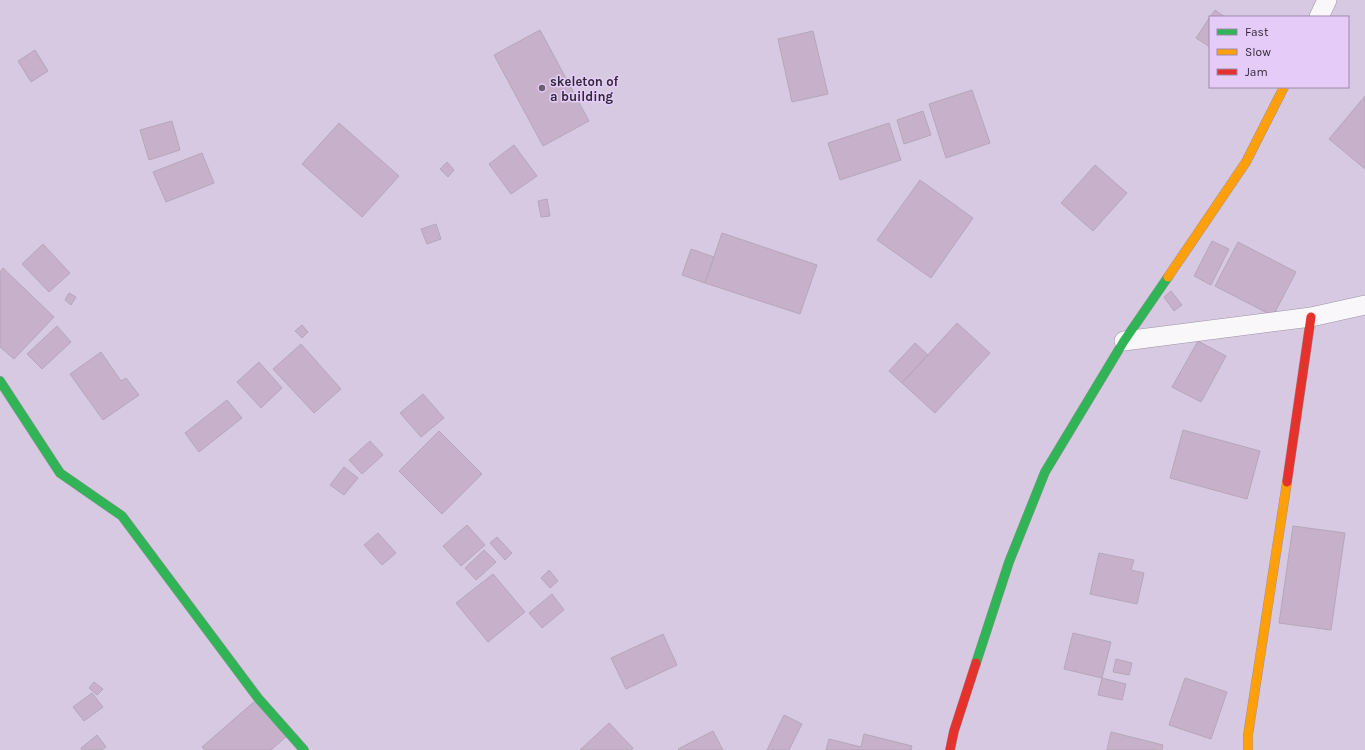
<svg xmlns="http://www.w3.org/2000/svg" width="1365" height="750" font-family="Karla,sans-serif">
	<style>
		.building { fill: #c7b1ca; stroke: #b5a7b9 }
		.lines { fill: none; stroke-linecap: round; stroke-linejoin: round }
		.street-casing { stroke: #9d92a4; stroke-width: 20 }
		.fast-casing { stroke: #9d92a4; stroke-width: 10 }
		.slow-casing { stroke: #9d92a4; stroke-width: 10 }
		.jam-casing { stroke: #9d92a4; stroke-width: 10 }
		.street { stroke: #f9f7fa; stroke-width: 19 }
		.fast { stroke: #30b455; stroke-width: 9 }
		.slow { stroke: #ff9f0a; stroke-width: 9 }
		.jam { stroke: #e5322d; stroke-width: 9 }
		.poi-dot { fill: #6b6073; stroke: #e5ccf8; stroke-width: 1.5 }
		.labels { text-anchor: middle; stroke-width: 3; stroke-linejoin: round; paint-order: stroke }
		.poi-label { font-size: 13px; font-weight: bold; fill: #312738; stroke: #e5ccf8; text-anchor: start }
	</style>
	<rect width="100%" height="100%" fill="#d7c9e1"/>
	<path class="building" d="M1215,10L1225,17H1210Z
		M1210,17V47L1196,38Z
		M540,30L589,121L543,146L494,55Z
		M813,31L828,94L792,102L778,39Z
		M35,50L48,71L31,82L18,61Z
		M972,90L990,143L946,158L929,104Z
		M1365,96V169L1329,139Z
		M923,111L931,135L904,144L897,120Z
		M172,121L180,150L149,160L140,130Z
		M339,123L399,176L362,217L302,164Z
		M889,123L901,160L840,180L828,143Z
		M514,145L537,176L511,194L489,164Z
		M202,153L214,183L166,202L153,172Z
		M447,162L454,170L448,177L440,169Z
		M1095,165L1127,193L1093,231L1061,203Z
		M920,180L973,218L931,278L877,240Z
		M547,199L550,216L541,217L538,201Z
		M436,224L441,239L427,244L421,229Z
		M722,233L817,265L800,314L705,283Z
		M1212,241L1229,249L1211,285L1194,276Z
		M1238,242L1296,272L1273,316L1215,286Z
		M43,244L70,273L49,292L22,264Z
		M691,249L714,257L705,283L682,275Z
		M3,268L54,317L14,359L0,347V272Z
		M1171,291L1182,305L1174,311L1164,297Z
		M69,293L76,297L71,305L65,300Z
		M957,323L990,353L935,413L902,383Z
		M302,325L308,332L302,338L295,331Z
		M57,326L71,342L42,369L27,354Z
		M1198,341L1226,356L1201,402L1172,387Z
		M915,343L928,355L902,383L889,371Z
		M301,344L341,389L314,413L273,369Z
		M101,352L121,381L126,378L139,395L103,420L70,374Z
		M259,362L282,388L261,408L237,382Z
		M423,394L444,418L421,437L400,413Z
		M227,400L242,418L199,452L185,433Z
		M1183,430L1260,451L1247,499L1170,478Z
		M439,431L482,474L442,514L399,471Z
		M370,441L383,455L362,474L349,460Z
		M344,467L358,478L344,495L330,485Z
		M467,525L485,545L461,566L443,546Z
		M1293,526L1345,533L1331,630L1279,623Z
		M378,533L396,553L382,565L364,545Z
		M497,537L512,553L505,560L490,543Z
		M484,550L496,562L476,580L465,568Z
		M1099,553L1134,560L1131,570L1144,573L1137,604L1090,594Z
		M549,570L558,581L550,588L541,578Z
		M493,574L525,612L488,642L456,603Z
		M552,594L564,610L542,628L529,613Z
		M1073,633L1111,642L1102,678L1064,669Z
		M663,634L677,665L626,689L611,658Z
		M1116,659L1132,663L1129,675L1113,672Z
		M1102,678L1126,684L1122,700L1098,695Z
		M1185,678L1227,692L1211,739L1169,725Z
		M94,682L103,689L97,695L89,688Z
		M92,693L103,707L84,721L73,707Z
		M255,701L287,736L271,750H205L202,747Z
		M784,715L802,724L789,750H767Z
		M609,723L633,748L631,750H580Z
		M713,731L723,750H679L678,749Z
		M1111,732L1163,745L1162,750H1107Z
		M864,734L912,746L911,750H826L829,739L861,747Z
		M97,735L106,747L102,750H82L81,748Z"/>
	<g class="lines">
		<g class="street-casing">
			<path id="street" d="M1319,17L1327,0
				M1124,341L1311,317L1365,305"/>
		</g>
		<g class="fast-casing">
			<path id="fast" d="M0,381L60,473L122,516L258,698L304,750
				M976,663L1009,562L1045,472L1124,341L1168,277"/>
		</g>
		<g class="slow-casing">
			<path id="slow" d="M1168,277L1246,162L1284,87
				M1248,750V735L1287,482"/>
		</g>
		<g class="jam-casing">
			<path id="jam" d="M1287,482L1311,317
				M950,750L954,731L976,663"/>
		</g>
		<use href="#street" class="street"/>
		<use href="#fast" class="fast"/>
		<use href="#slow" class="slow"/>
		<use href="#jam" class="jam"/>
	</g>
	<circle class="poi-dot" cx="542" cy="88" r="4"/>
	<g class="labels">
		<g class="poi-label">
			<text x="550" y="86">skeleton of<tspan x="550" dy="15">a building</tspan></text>
		</g>
	</g>
	<rect x="1209" y="16" width="140" height="72" fill="#e5ccf8" stroke="#9d8aab"/>
	<rect x="1217" y="29" width="20" height="6" fill="#30b455" stroke="#9d8aab"/>
	<text x="1245" y="36" font-size="12" fill="#312738">Fast</text>
	<rect x="1217" y="49" width="20" height="6" fill="#ff9f0a" stroke="#9d8aab"/>
	<text x="1245" y="56" font-size="12" fill="#312738">Slow</text>
	<rect x="1217" y="69" width="20" height="6" fill="#e5322d" stroke="#9d8aab"/>
	<text x="1245" y="76" font-size="12" fill="#312738">Jam</text>
</svg>
